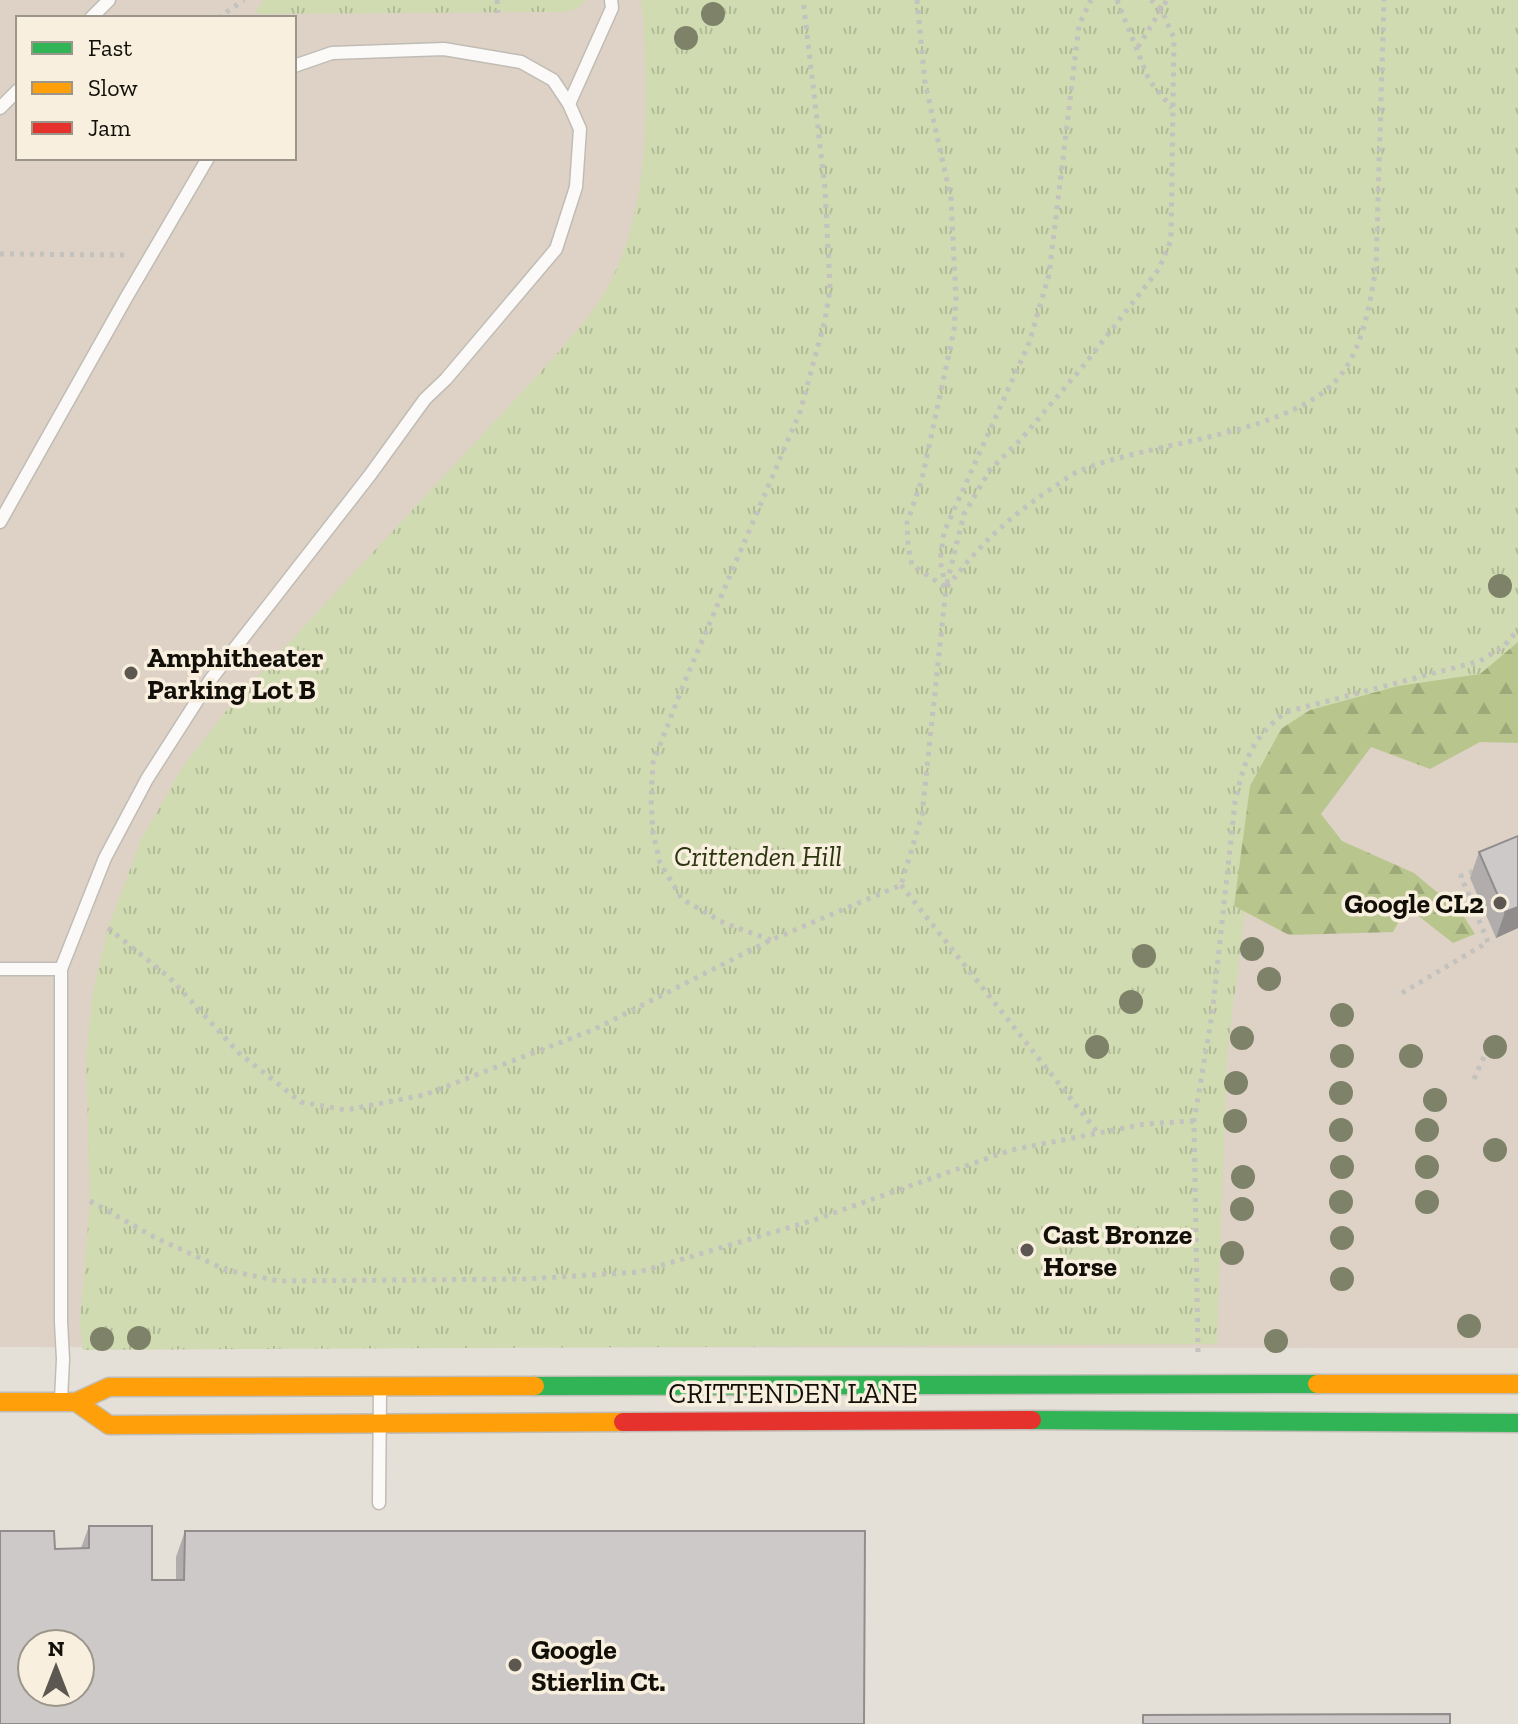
<svg xmlns="http://www.w3.org/2000/svg" width="1518" height="1724" font-family="'Zilla Slab',serif">
	<style>
		.industrial { fill: #ddd2c5; fill-rule: evenodd }
		.grass { fill: url(#grass-tufts) }
		.forest { fill: url(#forest-firs) }
		.lines { fill: none; stroke-linecap: round; stroke-linejoin: round }
		.lane-casing { stroke: #c0bcb5; stroke-width: 15 }
		.fast-casing { stroke: #c0bcb5; stroke-width: 21 }
		.slow-casing { stroke: #c0bcb5; stroke-width: 21 }
		.jam-casing { stroke: #c0bcb5; stroke-width: 21 }
		.path { stroke: #c3c2be; stroke-width: 5; stroke-dasharray: 4 6; stroke-linecap: butt }
		.lane { stroke: #fbfaf9; stroke-width: 12 }
		.fast { stroke: #30b455; stroke-width: 18 }
		.slow { stroke: #ff9f0a; stroke-width: 18 }
		.jam { stroke: #e5322d; stroke-width: 18 }
		.tree { fill: #7e8268 }
		.wall { fill: #b0adac }
		.shaded-wall { fill: #908d8c }
		.building { fill: #cdc9c8; stroke: #908d8c; stroke-width: 2; fill-rule: evenodd }
		.poi-dot { fill: #5c5851; stroke: #f8efde; stroke-width: 3 }
		.labels { text-anchor: middle; stroke-width: 7; stroke-linejoin: round; paint-order: stroke }
		.poi-label { font-size: 28px; font-weight: bold; fill: #120f09; stroke: #f8efde; text-anchor: start }
		.park-label { font-size: 28px; font-style: italic; fill: #2b360e; stroke: #f8efde }
		.street-label { font-size: 28px; fill: #120f09; stroke: #f8efde }
	</style>
	<defs>
		<pattern id="grass-tufts" width="24" height="20" patternUnits="userSpaceOnUse" patternTransform="scale(2)"><rect width="24" height="20" fill="#d0dbb1"/><path d="M3 7l-1-3M5 7V3M7 7l1-3M15 17l-1-3M17 17v-4M19 17l1-3" fill="none" stroke="#b2bb97"/></pattern>
		<pattern id="forest-firs" width="22" height="20" patternUnits="userSpaceOnUse" patternTransform="scale(2)"><rect width="22" height="20" fill="#b8c68e"/><path d="M5 1l3.5 6h-7zM16 11l3.5 6h-7z" fill="#9da979"/></pattern>
	</defs>
	<rect width="100%" height="100%" fill="#e4e0d7"/>
	<path class="industrial" d="M0,0H1518V1348L0,1347ZM18,18H294V158H18Z"/>
	<path class="grass" d="M264,0H585L583,4L574,10L561,12L259,14L256,11Z
		M641,0H1518V671L1261,787L1227,1055L1217,1344L83,1350L80,1322L90,1201L86,1056L93,991L108,928L142,838L182,768L231,705L536,377C560,350 586,323 605,292C645,222 648,134 645,55C644,37 644,18 641,0Z"/>
	<path class="forest" d="M1518,642V743L1480,742L1430,769L1371,747L1321,814L1342,841L1414,873L1461,912L1475,934L1453,943L1407,907L1393,932L1289,935L1234,906L1250,786L1281,729L1310,710L1398,686L1480,674Z"/>
	<g class="lines">
		<g class="lane-casing">
			<path id="lane" d="M91,18L109,0
				M569,104L612,8L611,0
				M0,108L18,90
				M0,522L126,298L208,158
				M0,969H61
				M61,1400L63,1359L61,1322V969L105,858L147,779L211,679L370,475L425,399L446,379L556,249L576,187L580,129L569,104L553,80L521,62L444,49L332,53L294,66
				M379,1503L380,1389"/>
		</g>
		<g class="fast-casing">
			<path id="fast" d="M535,1386L1317,1384
				M1032,1420L1518,1423"/>
		</g>
		<g class="slow-casing">
			<path id="slow" d="M1317,1384H1518
				M0,1402H76L109,1387L535,1386
				M76,1402L109,1425L623,1422"/>
		</g>
		<g class="jam-casing">
			<path id="jam" d="M623,1422L1032,1420"/>
		</g>
		<path class="path" d="M497,0L498,13
			M917,0L925,82L951,199L956,299L954,330L922,479L907,523L908,546L912,565L945,587
			M1117,0L1149,80L1172,108
			M218,18L244,0
			M1138,47L1167,0
			M0,254L127,255
			M947,583L964,514L990,470L1022,438L1084,365L1159,269L1171,240L1174,38L1161,9L1151,0
			M947,587C979,546 1004,521 1048,491C1058,485 1068,476 1079,471C1150,441 1299,435 1343,372C1364,342 1370,303 1376,268L1384,0
			M901,885L1098,1133
			M108,928L170,978L239,1053L301,1102L346,1110L424,1095L595,1029L771,940L901,885L922,815L946,588L940,560L944,532L1029,343L1049,275L1079,25L1091,0
			M771,940L724,923L682,899L660,863L653,833L651,798L653,763L684,683L800,412L825,320L830,289L825,188L803,0
			M1402,993L1488,942L1461,876L1479,869
			M1474,1079L1487,1050
			M90,1201L154,1237L226,1270L279,1281L526,1279L639,1272L811,1221L1011,1150L1145,1124L1194,1121
			M1198,1352L1194,1121L1212,1015L1235,802C1244,762 1251,738 1286,712L1480,661L1503,647L1518,630"/>
		<use href="#lane" class="lane"/>
		<use href="#fast" class="fast"/>
		<use href="#slow" class="slow"/>
		<use href="#jam" class="jam"/>
	</g>
	<g class="tree">
		<circle cx="713" cy="14" r="12"/>
		<circle cx="686" cy="38" r="12"/>
		<circle cx="1500" cy="586" r="12"/>
		<circle cx="1252" cy="949" r="12"/>
		<circle cx="1144" cy="956" r="12"/>
		<circle cx="1269" cy="979" r="12"/>
		<circle cx="1131" cy="1002" r="12"/>
		<circle cx="1342" cy="1015" r="12"/>
		<circle cx="1242" cy="1038" r="12"/>
		<circle cx="1097" cy="1047" r="12"/>
		<circle cx="1495" cy="1047" r="12"/>
		<circle cx="1342" cy="1056" r="12"/>
		<circle cx="1411" cy="1056" r="12"/>
		<circle cx="1236" cy="1083" r="12"/>
		<circle cx="1341" cy="1093" r="12"/>
		<circle cx="1435" cy="1100" r="12"/>
		<circle cx="1235" cy="1121" r="12"/>
		<circle cx="1341" cy="1130" r="12"/>
		<circle cx="1427" cy="1130" r="12"/>
		<circle cx="1495" cy="1150" r="12"/>
		<circle cx="1342" cy="1167" r="12"/>
		<circle cx="1427" cy="1167" r="12"/>
		<circle cx="1243" cy="1177" r="12"/>
		<circle cx="1341" cy="1202" r="12"/>
		<circle cx="1427" cy="1202" r="12"/>
		<circle cx="1242" cy="1209" r="12"/>
		<circle cx="1342" cy="1238" r="12"/>
		<circle cx="1232" cy="1253" r="12"/>
		<circle cx="1342" cy="1279" r="12"/>
		<circle cx="1469" cy="1326" r="12"/>
		<circle cx="139" cy="1338" r="12"/>
		<circle cx="102" cy="1339" r="12"/>
		<circle cx="1276" cy="1341" r="12"/>
	</g>
	<path class="wall" d="M1479,852L1518,928L1496,938L1470,878Z
		M89,1526L152,1580H176V1557L185,1531H865L0,1724L55,1549L81,1548Z"/>
	<path class="shaded-wall" d="M1518,907V928L1496,938L1505,912Z"/>
	<path class="building" d="M1518,836V907L1505,912L1479,852Z
		M89,1526H152V1580H184L185,1531H865L864,1724H0V1531H54L55,1549L89,1548ZM32,1644H80V1692H32Z
		M1450,1714V1724H1143V1715Z"/>
	<g class="poi-dot">
		<circle cx="131" cy="673" r="8"/>
		<circle cx="1500" cy="903" r="8"/>
		<circle cx="1027" cy="1250" r="8"/>
		<circle cx="515" cy="1665" r="8"/>
	</g>
	<g class="labels">
		<g class="poi-label">
			<text x="147" y="667">Amphitheater<tspan x="147" dy="32">Parking Lot B</tspan></text>
			<text x="1484" y="913" text-anchor="end">Google CL2</text>
			<text x="1043" y="1244">Cast Bronze<tspan x="1043" dy="32">Horse</tspan></text>
			<text x="531" y="1659">Google<tspan x="531" dy="32">Stierlin Ct.</tspan></text>
		</g>
		<g class="park-label">
			<text x="758" y="866">Crittenden Hill</text>
		</g>
		<g class="street-label">
			<text x="793" y="1403">CRITTENDEN LANE</text>
		</g>
	</g>
	<rect x="16" y="16" width="280" height="144" fill="#f8efde" stroke="#9c9589" stroke-width="2"/>
	<rect x="32" y="42" width="40" height="12" fill="#30b455" stroke="#9c9589" stroke-width="2"/>
	<text x="88" y="56" font-size="24" fill="#120f09">Fast</text>
	<rect x="32" y="82" width="40" height="12" fill="#ff9f0a" stroke="#9c9589" stroke-width="2"/>
	<text x="88" y="96" font-size="24" fill="#120f09">Slow</text>
	<rect x="32" y="122" width="40" height="12" fill="#e5322d" stroke="#9c9589" stroke-width="2"/>
	<text x="88" y="136" font-size="24" fill="#120f09">Jam</text>
	<g transform="translate(56 1668)"><circle r="38" fill="#f8efde" stroke="#9c9589" stroke-width="2"/>
	<path d="M0-6L14 30L0 20L-14 30Z" fill="#5c5851"/>
	<text y="-12" font-size="22" font-weight="bold" text-anchor="middle" fill="#120f09">N</text>
	</g>
</svg>
